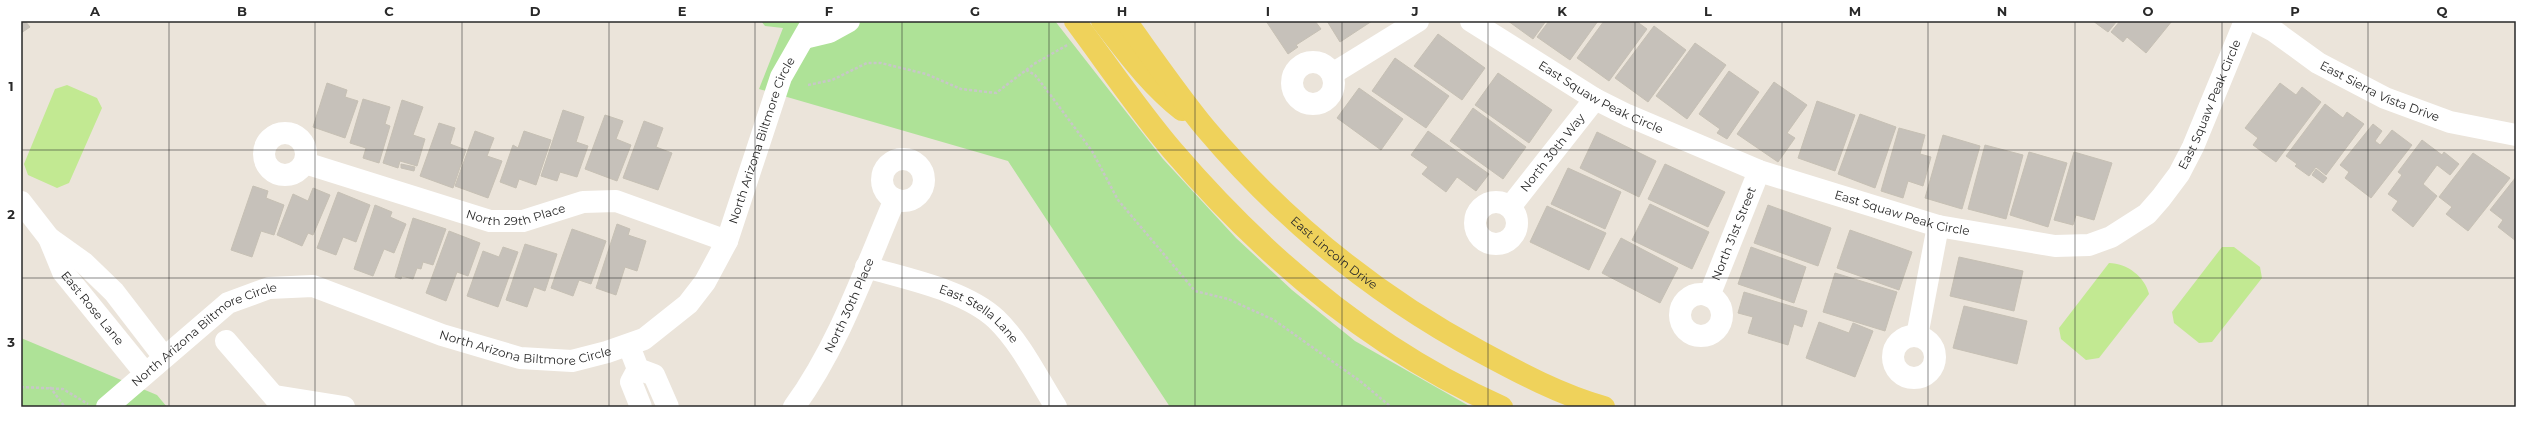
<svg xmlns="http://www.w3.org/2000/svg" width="2537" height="428" font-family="Montserrat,sans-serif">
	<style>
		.green { fill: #aee297 }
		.pitch { fill: #c2e992 }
		.building { fill: #c6c1ba; stroke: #c6c0b4 }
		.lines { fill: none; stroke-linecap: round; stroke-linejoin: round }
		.path { stroke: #c7c7c7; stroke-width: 2.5; stroke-dasharray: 3 2; stroke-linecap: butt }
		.minor { stroke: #fff; stroke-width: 22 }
		.major { stroke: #efd25b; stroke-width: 22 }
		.grid { fill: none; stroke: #292929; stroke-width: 1; stroke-opacity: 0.55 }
		.labels { text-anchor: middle; stroke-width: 3; stroke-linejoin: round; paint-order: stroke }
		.street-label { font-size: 12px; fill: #292929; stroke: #fff }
		.neatline { fill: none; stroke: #292929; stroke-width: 1.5 }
		.grid-label { font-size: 13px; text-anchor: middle; font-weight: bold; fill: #292929 }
	</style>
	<rect width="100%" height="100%" fill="#ebe4da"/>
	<path class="green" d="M761,21H1055L1163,159L1236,238L1292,290L1355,341L1471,407H1170L1008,161L759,89L783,28L765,26Z
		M21,338L157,395L167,407H21Z"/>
	<path class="pitch" d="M67,85L97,98L102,108L69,183L57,188L28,175L24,164L55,89Z
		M2222,247H2234L2260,267L2262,278L2212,342L2199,343L2174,323L2172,312Z
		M2109,263C2127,263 2145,277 2149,294L2099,358L2086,360L2061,339L2059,328Z"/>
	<path class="building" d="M21,21H25L30,27L21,33Z
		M1266,21H1315L1321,29L1296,45L1298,47L1288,54Z
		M1327,21H1372L1340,42Z
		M1508,21H1546L1533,39Z
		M1549,21H1598L1570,60L1537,37Z
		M1604,21H1636L1647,29L1609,81L1577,58Z
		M2093,21H2117L2108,32Z
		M2120,21H2172L2146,53L2127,37L2123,42L2111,32Z
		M1654,26L1686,50L1648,102L1615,78Z
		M1438,34L1485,68L1462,100L1414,66Z
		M1695,43L1726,65L1687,119L1656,96Z
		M1395,58L1449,96L1426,128L1372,91Z
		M1729,71L1759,92L1727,139L1717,133L1720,129L1699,114Z
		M1498,73L1552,110L1529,143L1475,105Z
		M1774,82L1807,105L1787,133L1795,138L1778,162L1737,134Z
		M327,83L347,90L345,97L358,101L345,138L313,127Z
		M2280,83L2296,95L2302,87L2321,102L2276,162L2253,145L2258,138L2245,128Z
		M1359,88L1403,119L1381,150L1337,118Z
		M363,99L390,107L385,124L390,126L379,163L363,158L366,148L350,143Z
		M402,100L423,107L413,135L425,139L417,166L400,161L398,168L383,163Z
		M1817,101L1855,115L1835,171L1798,158Z
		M2325,104L2343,118L2347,112L2364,124L2326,175L2316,167L2309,176L2295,166L2297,164L2286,156Z
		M1473,108L1526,147L1503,179L1450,141Z
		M563,110L584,117L576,142L588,146L577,177L560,172L557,181L541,176Z
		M1860,114L1896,127L1875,188L1838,174Z
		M605,115L623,121L616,139L631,145L617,181L585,169Z
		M644,121L663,128L656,147L672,153L658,190L623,178Z
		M439,123L455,128L450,144L466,150L453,188L420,176Z
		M2373,124L2382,131L2375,141L2380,145L2392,130L2412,145L2371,198L2345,178L2349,172L2340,165Z
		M1899,128L1925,135L1920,154L1931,157L1923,186L1908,181L1903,198L1881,191Z
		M475,131L494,138L487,156L502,161L488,198L455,186Z
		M524,131L551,140L536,185L519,179L516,188L500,182L513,145L518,148Z
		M1428,131L1489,174L1476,191L1457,177L1446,192L1422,174L1428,167L1411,155Z
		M1597,132L1656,161L1639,197L1580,168Z
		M1943,135L1980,146L1962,209L1925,198Z
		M2422,140L2442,155L2444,152L2459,164L2450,175L2437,165L2423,184L2437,196L2413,227L2392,210L2398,201L2388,194L2402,175L2398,172Z
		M1985,145L2023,155L2006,219L1968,209Z
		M2029,152L2067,163L2048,227L2010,215Z
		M2074,152L2112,163L2094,220L2076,215L2073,225L2054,220Z
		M2473,153L2510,178L2468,231L2446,214L2452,207L2439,197Z
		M401,164L415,167L414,171L401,168Z
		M1665,164L1725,192L1708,227L1648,199Z
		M1568,168L1621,192L1605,229L1551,204Z
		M2316,169L2327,178L2323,183L2312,175Z
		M2516,177V241L2498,227L2503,220L2490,210Z
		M253,186L268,191L266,198L284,205L274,235L261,231L252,257L231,250Z
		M313,188L330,195L313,235L308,233L302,246L277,235L293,194L308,201Z
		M338,192L370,205L356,242L343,237L336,255L317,248Z
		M1650,204L1709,232L1692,269L1632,240Z
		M375,205L392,212L390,217L406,224L394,253L384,249L373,276L354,269Z
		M1768,205L1831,228L1818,266L1754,243Z
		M1547,206L1606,233L1589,270L1530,242Z
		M413,218L446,229L433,265L423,262L421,269L417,268L413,279L402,276L401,279L395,277Z
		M617,224L630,229L628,235L646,241L637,271L625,267L616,295L596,288Z
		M572,229L606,241L591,284L579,280L573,296L551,288Z
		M1850,230L1912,252L1899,290L1837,268Z
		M449,231L480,243L468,276L457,272L446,301L426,293Z
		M1621,238L1678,268L1660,303L1602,273Z
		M525,244L557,254L545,291L534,287L527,307L506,300Z
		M503,247L518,252L498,307L467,296L483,251L499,257Z
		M1751,247L1806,267L1794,303L1738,284Z
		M1959,257L2023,271L2014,311L1950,296Z
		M1835,273L1897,292L1885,331L1823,312Z
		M1744,292L1807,311L1802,327L1794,324L1788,345L1748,333L1753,317L1738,313Z
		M1964,306L2027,321L2017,364L1953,348Z
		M1819,322L1849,333L1853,323L1873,331L1855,377L1806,358Z"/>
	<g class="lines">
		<path class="path" d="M1026,70L1035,75L1049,93L1092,151L1118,200L1195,291L1228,299L1274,320L1360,381L1391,407
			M808,85L832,80L867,63H881L926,74L961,89L996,93L1034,64L1069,44
			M21,387L63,389L88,404
			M50,387L64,406"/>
		<g class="minor">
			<path id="s1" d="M1471,21L1595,99L1627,115L1759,171L1938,226L2055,246L2089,245L2111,237L2147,214L2161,198L2179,174L2193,147L2245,21"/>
			<path id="s2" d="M2255,21L2274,31L2318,63L2385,98L2450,122L2516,135"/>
			<path d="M804,38L829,32L849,21"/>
			<circle cx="1313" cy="83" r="21"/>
			<path d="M1332,74L1418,21"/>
			<circle cx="285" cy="154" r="21"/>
			<circle cx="903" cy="180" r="21"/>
			<path id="s3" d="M305,163L490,221H523L583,202L616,201L727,241"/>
			<path id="s4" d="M21,202L49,238L63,272L145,373"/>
			<circle cx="1496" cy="223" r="21"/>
			<path id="s5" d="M1510,207L1595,99"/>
			<path d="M49,238L84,263L114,292L164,357"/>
			<path id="s6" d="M866,267C906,279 965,290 996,319C1021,343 1037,377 1056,407"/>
			<circle cx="1701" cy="315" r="21"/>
			<path id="s7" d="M1709,296L1759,171"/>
			<path d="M1917,336L1938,226"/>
			<circle cx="1914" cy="357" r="21"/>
			<path d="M226,341L283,407"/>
			<path d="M629,346L638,369L654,375L668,407"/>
			<path d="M638,369L631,382L641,407"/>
			<path d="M275,396L344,407"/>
			<path id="s8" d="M107,407L228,303L269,288L313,286L442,335L520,358L572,361L607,352L644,339L688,304L705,282L727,241L781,77L813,21"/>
			<path id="s9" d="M794,407C839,345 865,269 895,199"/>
		</g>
		<g class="major">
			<path d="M1075,21C1107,64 1138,110 1173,151C1264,257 1374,350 1502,407"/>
			<path d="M1102,21C1127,53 1150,85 1182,110"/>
			<path id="s10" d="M1126,21C1152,57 1178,95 1206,129C1284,221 1375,295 1481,352C1520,373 1561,395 1604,407"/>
		</g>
	</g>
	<path class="grid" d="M169,21V407M315,21V407M462,21V407M609,21V407M755,21V407M902,21V407M1049,21V407M1195,21V407M1342,21V407M1488,21V407M1635,21V407M1782,21V407M1928,21V407M2075,21V407M2222,21V407M2368,21V407M21,150H2516M21,278H2516"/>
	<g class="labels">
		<g class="street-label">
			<text dy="4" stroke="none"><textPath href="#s2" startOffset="144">East Sierra Vista Drive</textPath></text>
			<text dy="4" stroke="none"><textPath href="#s1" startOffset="151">East Squaw Peak Circle</textPath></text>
			<text dy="4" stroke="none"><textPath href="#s1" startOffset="859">East Squaw Peak Circle</textPath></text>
			<text dy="4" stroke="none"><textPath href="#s8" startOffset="831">North Arizona Biltmore Circle</textPath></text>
			<text dy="4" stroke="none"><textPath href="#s5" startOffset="69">North 30th Way</textPath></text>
			<text dy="4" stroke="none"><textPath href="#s3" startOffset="220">North 29th Place</textPath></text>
			<text dy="4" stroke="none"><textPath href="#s1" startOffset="475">East Squaw Peak Circle</textPath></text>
			<text dy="4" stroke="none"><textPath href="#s7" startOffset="67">North 31st Street</textPath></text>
			<text dy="4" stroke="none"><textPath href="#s10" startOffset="313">East Lincoln Drive</textPath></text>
			<text dy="4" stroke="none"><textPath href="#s9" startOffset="116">North 30th Place</textPath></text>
			<text dy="4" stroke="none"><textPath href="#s4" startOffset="129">East Rose Lane</textPath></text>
			<text dy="4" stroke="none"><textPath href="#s6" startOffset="124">East Stella Lane</textPath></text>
			<text dy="4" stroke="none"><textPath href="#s8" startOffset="123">North Arizona Biltmore Circle</textPath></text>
			<text dy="4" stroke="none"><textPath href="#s8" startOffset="471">North Arizona Biltmore Circle</textPath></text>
		</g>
	</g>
	<rect width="2537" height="428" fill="none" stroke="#ffffff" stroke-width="44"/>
	<rect x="22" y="22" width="2493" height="384" class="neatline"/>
	<g class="grid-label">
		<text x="95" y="16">A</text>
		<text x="242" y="16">B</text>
		<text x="389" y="16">C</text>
		<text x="535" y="16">D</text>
		<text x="682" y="16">E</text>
		<text x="829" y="16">F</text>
		<text x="975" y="16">G</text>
		<text x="1122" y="16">H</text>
		<text x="1268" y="16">I</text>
		<text x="1415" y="16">J</text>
		<text x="1562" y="16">K</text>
		<text x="1708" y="16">L</text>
		<text x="1855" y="16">M</text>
		<text x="2002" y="16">N</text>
		<text x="2148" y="16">O</text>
		<text x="2295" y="16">P</text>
		<text x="2442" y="16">Q</text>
		<text x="11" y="91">1</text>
		<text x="11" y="219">2</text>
		<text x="11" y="347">3</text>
	</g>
</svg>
